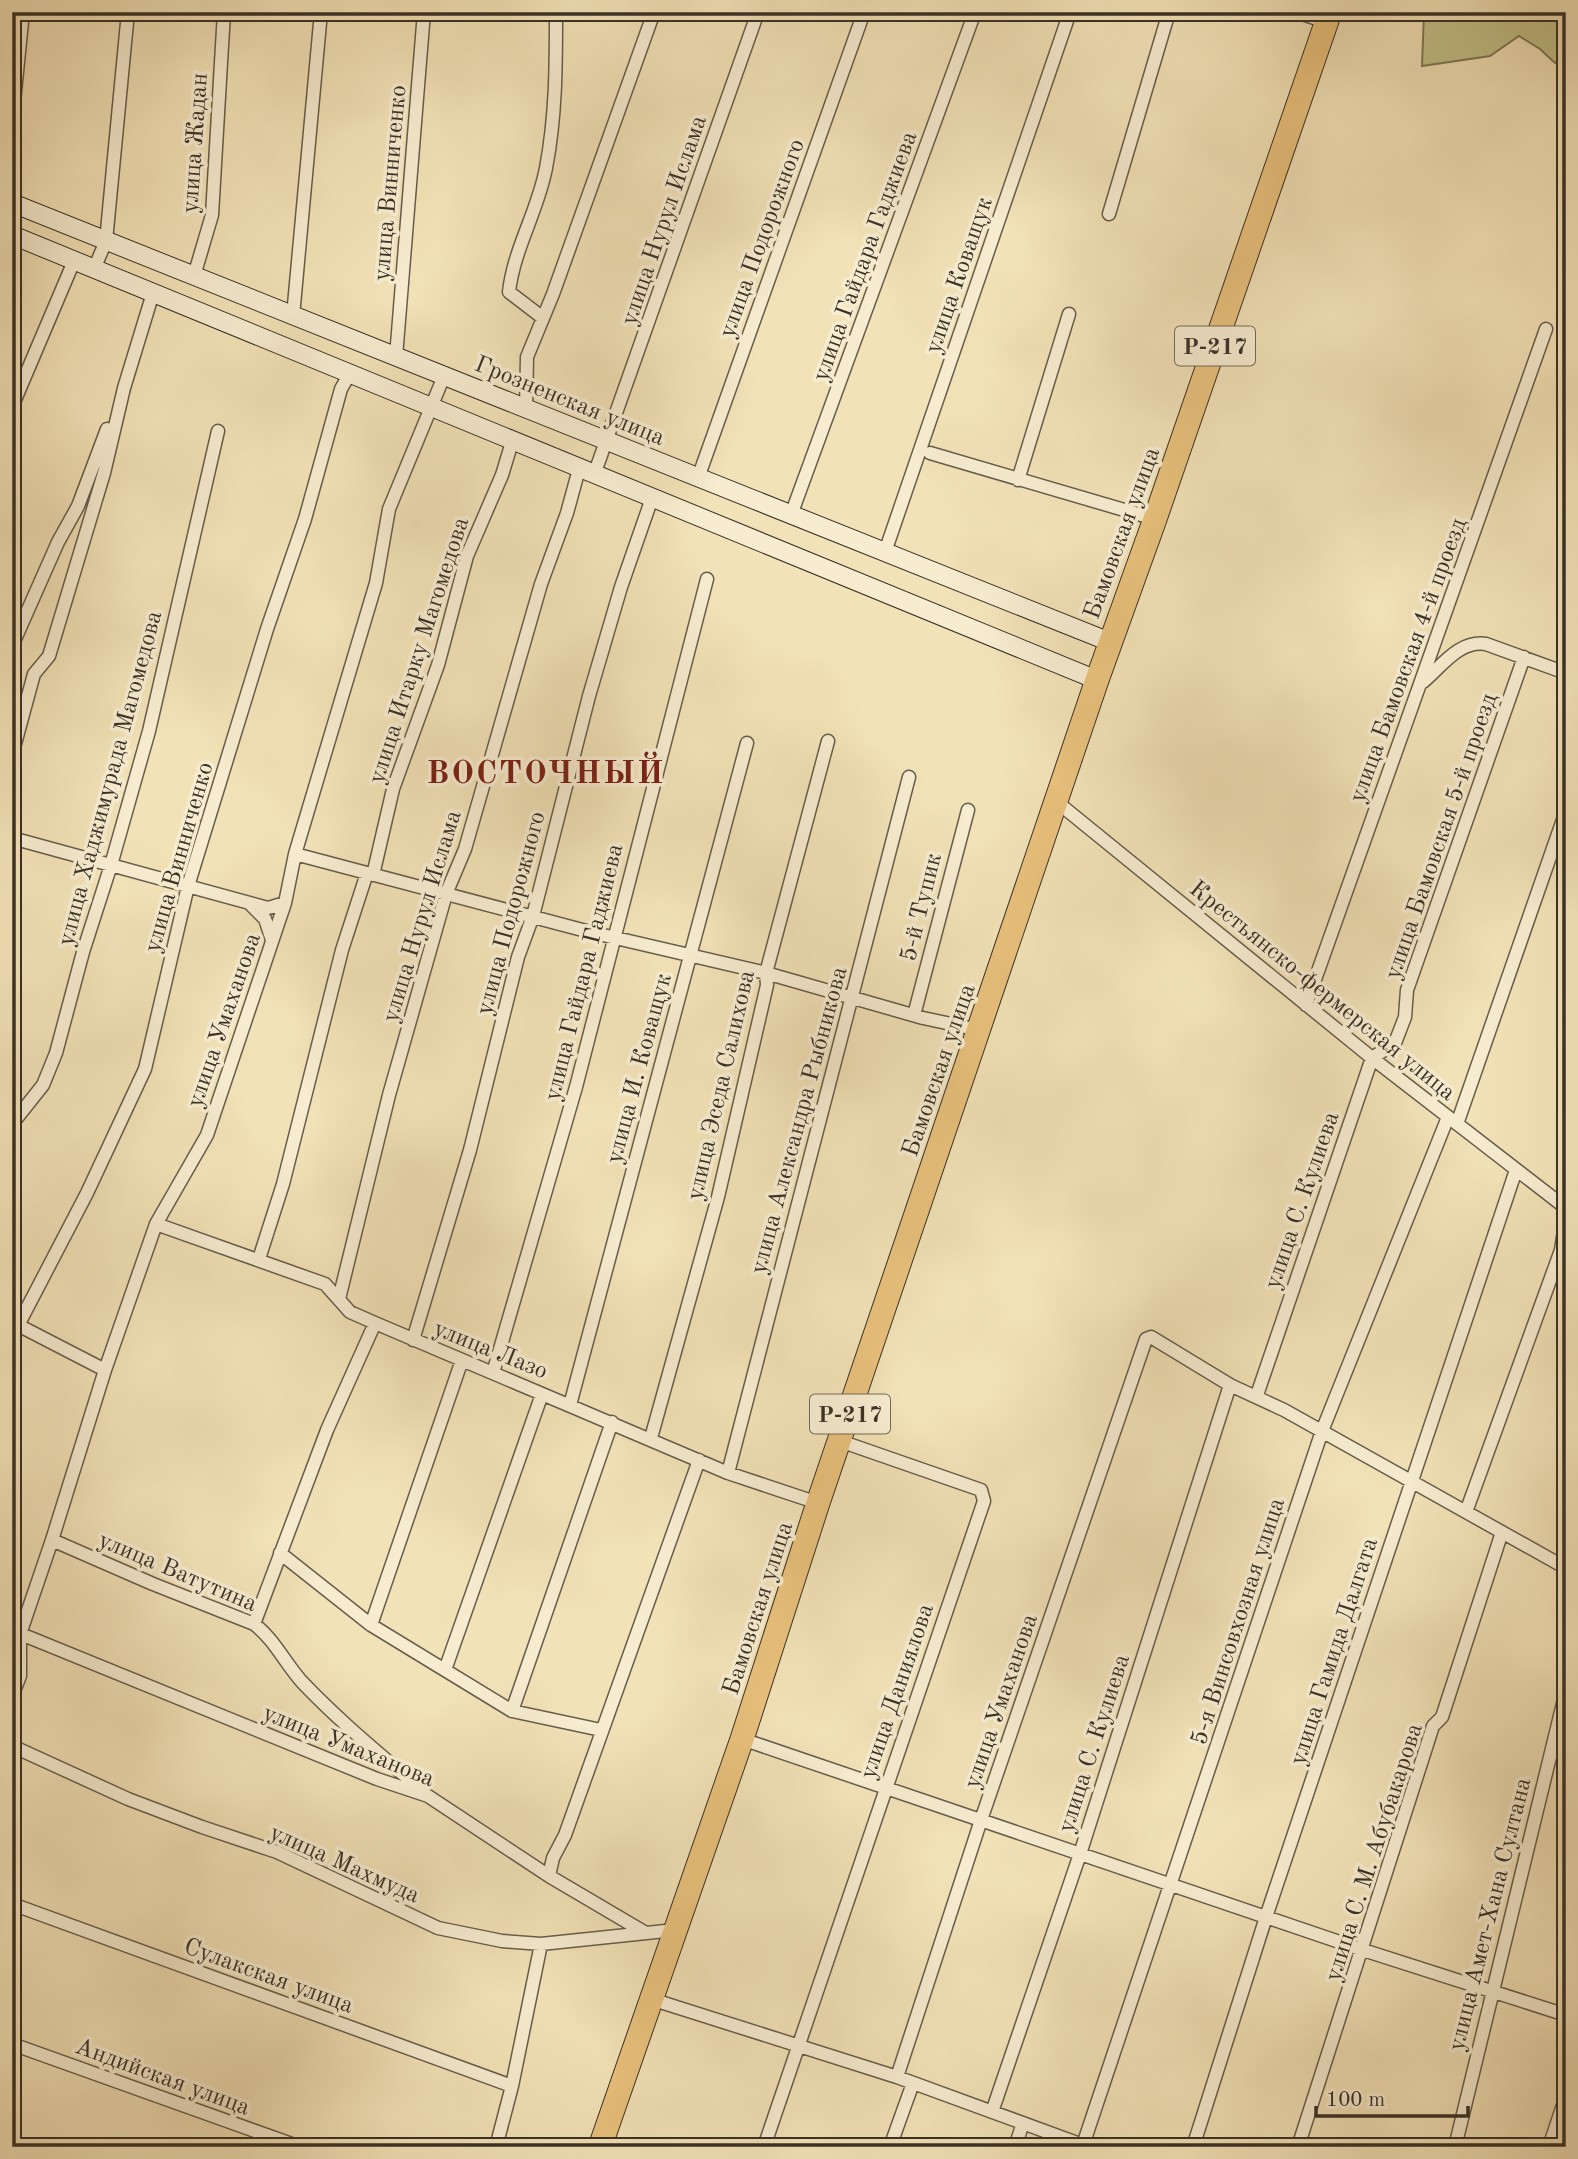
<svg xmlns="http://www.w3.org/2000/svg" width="1578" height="2159" font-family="'Old Standard TT',serif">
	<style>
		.green { fill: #c3c089; stroke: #7e7858; stroke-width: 2 }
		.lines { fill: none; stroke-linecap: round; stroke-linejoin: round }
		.street-casing { stroke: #675d4b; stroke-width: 15 }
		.secondary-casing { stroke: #393127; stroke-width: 20 }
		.highway-casing { stroke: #393127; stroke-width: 25 }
		.street { stroke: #f7ecd0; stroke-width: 12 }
		.secondary { stroke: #f7ecd0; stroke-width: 18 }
		.highway { stroke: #e9c17c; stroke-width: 23 }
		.labels { text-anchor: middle; stroke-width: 7; stroke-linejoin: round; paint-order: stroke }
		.shield { fill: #f7ecd0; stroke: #72695a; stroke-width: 2 }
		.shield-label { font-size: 23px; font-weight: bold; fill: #393127 }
		.street-label { font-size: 24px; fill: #393127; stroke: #f7ecd0 }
		.district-label { font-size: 32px; font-weight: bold; letter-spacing: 2px; fill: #7a1f14; stroke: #f7ecd0 }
	</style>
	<rect width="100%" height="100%" fill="#f2e2b7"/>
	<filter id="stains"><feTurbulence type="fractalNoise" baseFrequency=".00286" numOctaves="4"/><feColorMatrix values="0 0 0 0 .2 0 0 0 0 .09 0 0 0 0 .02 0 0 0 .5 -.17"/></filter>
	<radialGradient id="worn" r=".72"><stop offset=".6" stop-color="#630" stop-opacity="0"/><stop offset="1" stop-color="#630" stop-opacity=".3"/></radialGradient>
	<path class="green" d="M1424,12H1566V56L1555,63L1540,49L1519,36L1490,56L1422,66Z"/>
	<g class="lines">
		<g class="street-casing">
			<path id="street" d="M1296,12L1327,22
				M12,122L23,12
				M1109,214L1169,12
				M94,269L106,241L128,12
				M194,276L212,215L224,12
				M293,316L321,12
				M543,318L509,292C514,248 538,211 546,168C556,116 556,65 556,12
				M396,357L424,12
				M12,407L74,261
				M526,409L527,357L553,294L654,12
				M930,453L1155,519
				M594,475L758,12
				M698,478L864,12
				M1018,480L1069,314
				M791,515L975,12
				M885,552L1070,12
				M12,646L58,542L78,506L107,429
				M1423,682C1442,666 1459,640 1486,644L1566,673
				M12,755L34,674L49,656L104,473L124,388L153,293
				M1057,802L1372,1058L1566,1208
				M12,838L268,908L285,903
				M295,854L590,932L766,973L923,1018L979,1030
				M373,875L393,789L438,665L467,556L502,475L512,442
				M250,904L265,919L272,940
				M1306,1005L1546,329
				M914,1015L968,810
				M12,1124L43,1085L56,1053L83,952L111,865L149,731L218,431
				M1457,1124L1566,811
				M156,1224L325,1284L350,1312L375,1323L728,1473L818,1503
				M259,1259L283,1184L342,950L367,873
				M339,1299L389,1095L446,894L465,849L541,584L567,513L579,469
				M12,1322L105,1370
				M12,1337L87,1193L145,1069L188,886L267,629L305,519L341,389L349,375
				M413,1340L470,1150L518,957L533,916L589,696L621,587L652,498
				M493,1373L576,1087L707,579
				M1257,1395L1372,1058L1395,1043L1405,1017L1407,990L1524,657
				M570,1405L747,743
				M651,1438L718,1197L767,985L766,973L828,741
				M728,1473L909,777
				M1466,1512L1561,1250L1566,1218
				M52,1540L153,1584L254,1624C274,1639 285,1663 302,1682C340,1722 382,1756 424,1792
				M280,1553L371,1625L512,1711L601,1730
				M254,1624L327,1430L375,1323
				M371,1625L462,1360
				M16,1632L377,1779L428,1796L549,1876L644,1932
				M445,1670L542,1394
				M12,1696L20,1676V1634L52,1540L105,1370L156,1224L207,1135L285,903L295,854L376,583L389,509L444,376
				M512,1711L612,1422
				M742,1739L1363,1950L1566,2015
				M12,1746L128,1799L202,1827L277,1852L438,1928L502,1941L541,1944L675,1930
				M549,1876L553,1858L565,1835L699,1460
				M12,1904L512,2086
				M651,1999L897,2077L1088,2147
				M12,2044L300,2147
				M897,2077L981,1820L1146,1339L1151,1337L1230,1385L1284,1410L1566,1568
				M992,2112L1080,1854L1230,1385
				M1083,2145L1322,1431L1448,1117
				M496,2147L512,2086L541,1944
				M764,2147L984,1501L981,1490L840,1441
				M890,2147L913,2083
				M1015,2147L1023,2123
				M1193,2147L1266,1917L1516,1170
				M1298,2147L1433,1726L1442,1717L1502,1532
				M1455,2147L1566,1691
				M1549,2147L1566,2096"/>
		</g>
		<g class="secondary-casing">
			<path id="secondary" d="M12,203L1110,642
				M12,235L1097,680"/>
		</g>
		<g class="highway-casing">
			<path id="highway" d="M600,2147L742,1739L818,1503L1097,680L1155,519L1330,12"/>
		</g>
		<use href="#street" class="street"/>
		<use href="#secondary" class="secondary"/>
		<use href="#highway" class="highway"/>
	</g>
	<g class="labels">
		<g class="shield">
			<rect x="1175" y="326.5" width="80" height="39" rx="5"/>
			<rect x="810" y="1394.5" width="80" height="39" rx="5"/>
		</g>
		<g class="shield-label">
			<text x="1215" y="354">Р-217</text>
			<text x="850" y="1422">Р-217</text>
		</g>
		<g class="street-label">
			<text transform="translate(194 143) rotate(-86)" y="8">улица Жадан</text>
			<text transform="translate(389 183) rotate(-85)" y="8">улица Винниченко</text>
			<text transform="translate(663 220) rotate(-71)" y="8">улица Нурул Ислама</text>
			<text transform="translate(761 238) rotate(-70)" y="8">улица Подорожного</text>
			<text transform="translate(864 256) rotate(-70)" y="8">улица Гайдара Гаджиева</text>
			<text transform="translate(958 275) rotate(-71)" y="8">улица Коващук</text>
			<text transform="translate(570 400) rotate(22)" y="8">Грозненская улица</text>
			<text transform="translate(1121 533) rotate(-70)" y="8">Бамовская улица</text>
			<text transform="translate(418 650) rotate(-72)" y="8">улица Итарку Магомедова</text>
			<text transform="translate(1407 660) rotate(-70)" y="8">улица Бамовская 4-й проезд</text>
			<text transform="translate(109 778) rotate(-75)" y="8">улица Хаджимурада Магомедова</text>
			<text transform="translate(1440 836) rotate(-71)" y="8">улица Бамовская 5-й проезд</text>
			<text transform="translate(178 857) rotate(-74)" y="8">улица Винниченко</text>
			<text transform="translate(920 907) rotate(-76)" y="8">5-й Тупик</text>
			<text transform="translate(510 913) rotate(-75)" y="8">улица Подорожного</text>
			<text transform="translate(421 916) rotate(-73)" y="8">улица Нурул Ислама</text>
			<text transform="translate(583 972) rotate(-76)" y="8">улица Гайдара Гаджиева</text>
			<text transform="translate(1323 990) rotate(39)" y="8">Крестьянско-фермерская улица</text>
			<text transform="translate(223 1020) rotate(-71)" y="8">улица Умаханова</text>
			<text transform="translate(638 1068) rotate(-75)" y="8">улица И. Коващук</text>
			<text transform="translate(938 1070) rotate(-71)" y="8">Бамовская улица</text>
			<text transform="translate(720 1085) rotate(-77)" y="8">улица Эседа Салихова</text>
			<text transform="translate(798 1120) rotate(-75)" y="8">улица Александра Рыбникова</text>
			<text transform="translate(1301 1200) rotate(-71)" y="8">улица С. Кулиева</text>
			<text transform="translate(491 1349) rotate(22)" y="8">улица Лазо</text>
			<text transform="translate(178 1571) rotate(23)" y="8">улица Ватутина</text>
			<text transform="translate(757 1608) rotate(-72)" y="8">Бамовская улица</text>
			<text transform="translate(1237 1621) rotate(-72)" y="8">5-я Винсовхозная улица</text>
			<text transform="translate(1333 1651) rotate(-72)" y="8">улица Гамида Далгата</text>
			<text transform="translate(896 1691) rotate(-71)" y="8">улица Даниялова</text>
			<text transform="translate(1000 1701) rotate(-71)" y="8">улица Умаханова</text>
			<text transform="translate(1093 1743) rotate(-72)" y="8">улица С. Кулиева</text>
			<text transform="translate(349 1745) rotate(22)" y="8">улица Умаханова</text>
			<text transform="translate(1373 1852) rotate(-72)" y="8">улица С. М. Абубакарова</text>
			<text transform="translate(345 1863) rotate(24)" y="8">улица Махмуда</text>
			<text transform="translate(1489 1914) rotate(-76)" y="8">улица Амет-Хана Султана</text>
			<text transform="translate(269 1975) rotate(20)" y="8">Сулакская улица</text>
			<text transform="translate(163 2076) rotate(20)" y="8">Андийская улица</text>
		</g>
		<g class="district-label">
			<text x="546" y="783">ВОСТОЧНЫЙ</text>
		</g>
	</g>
	<rect width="1578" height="2159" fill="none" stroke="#f2e2b7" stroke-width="42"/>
	<rect x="14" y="14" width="1550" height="2131" fill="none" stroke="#393127" stroke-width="3.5"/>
	<rect x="21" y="21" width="1536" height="2117" fill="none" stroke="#393127" stroke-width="2"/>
	<path d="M1316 2106v10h152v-10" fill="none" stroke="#393127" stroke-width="3.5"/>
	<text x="1326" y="2106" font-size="21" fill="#393127" stroke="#f7ecd0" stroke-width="5" paint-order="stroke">100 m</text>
	<rect width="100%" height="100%" filter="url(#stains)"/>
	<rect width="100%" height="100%" fill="url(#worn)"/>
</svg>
